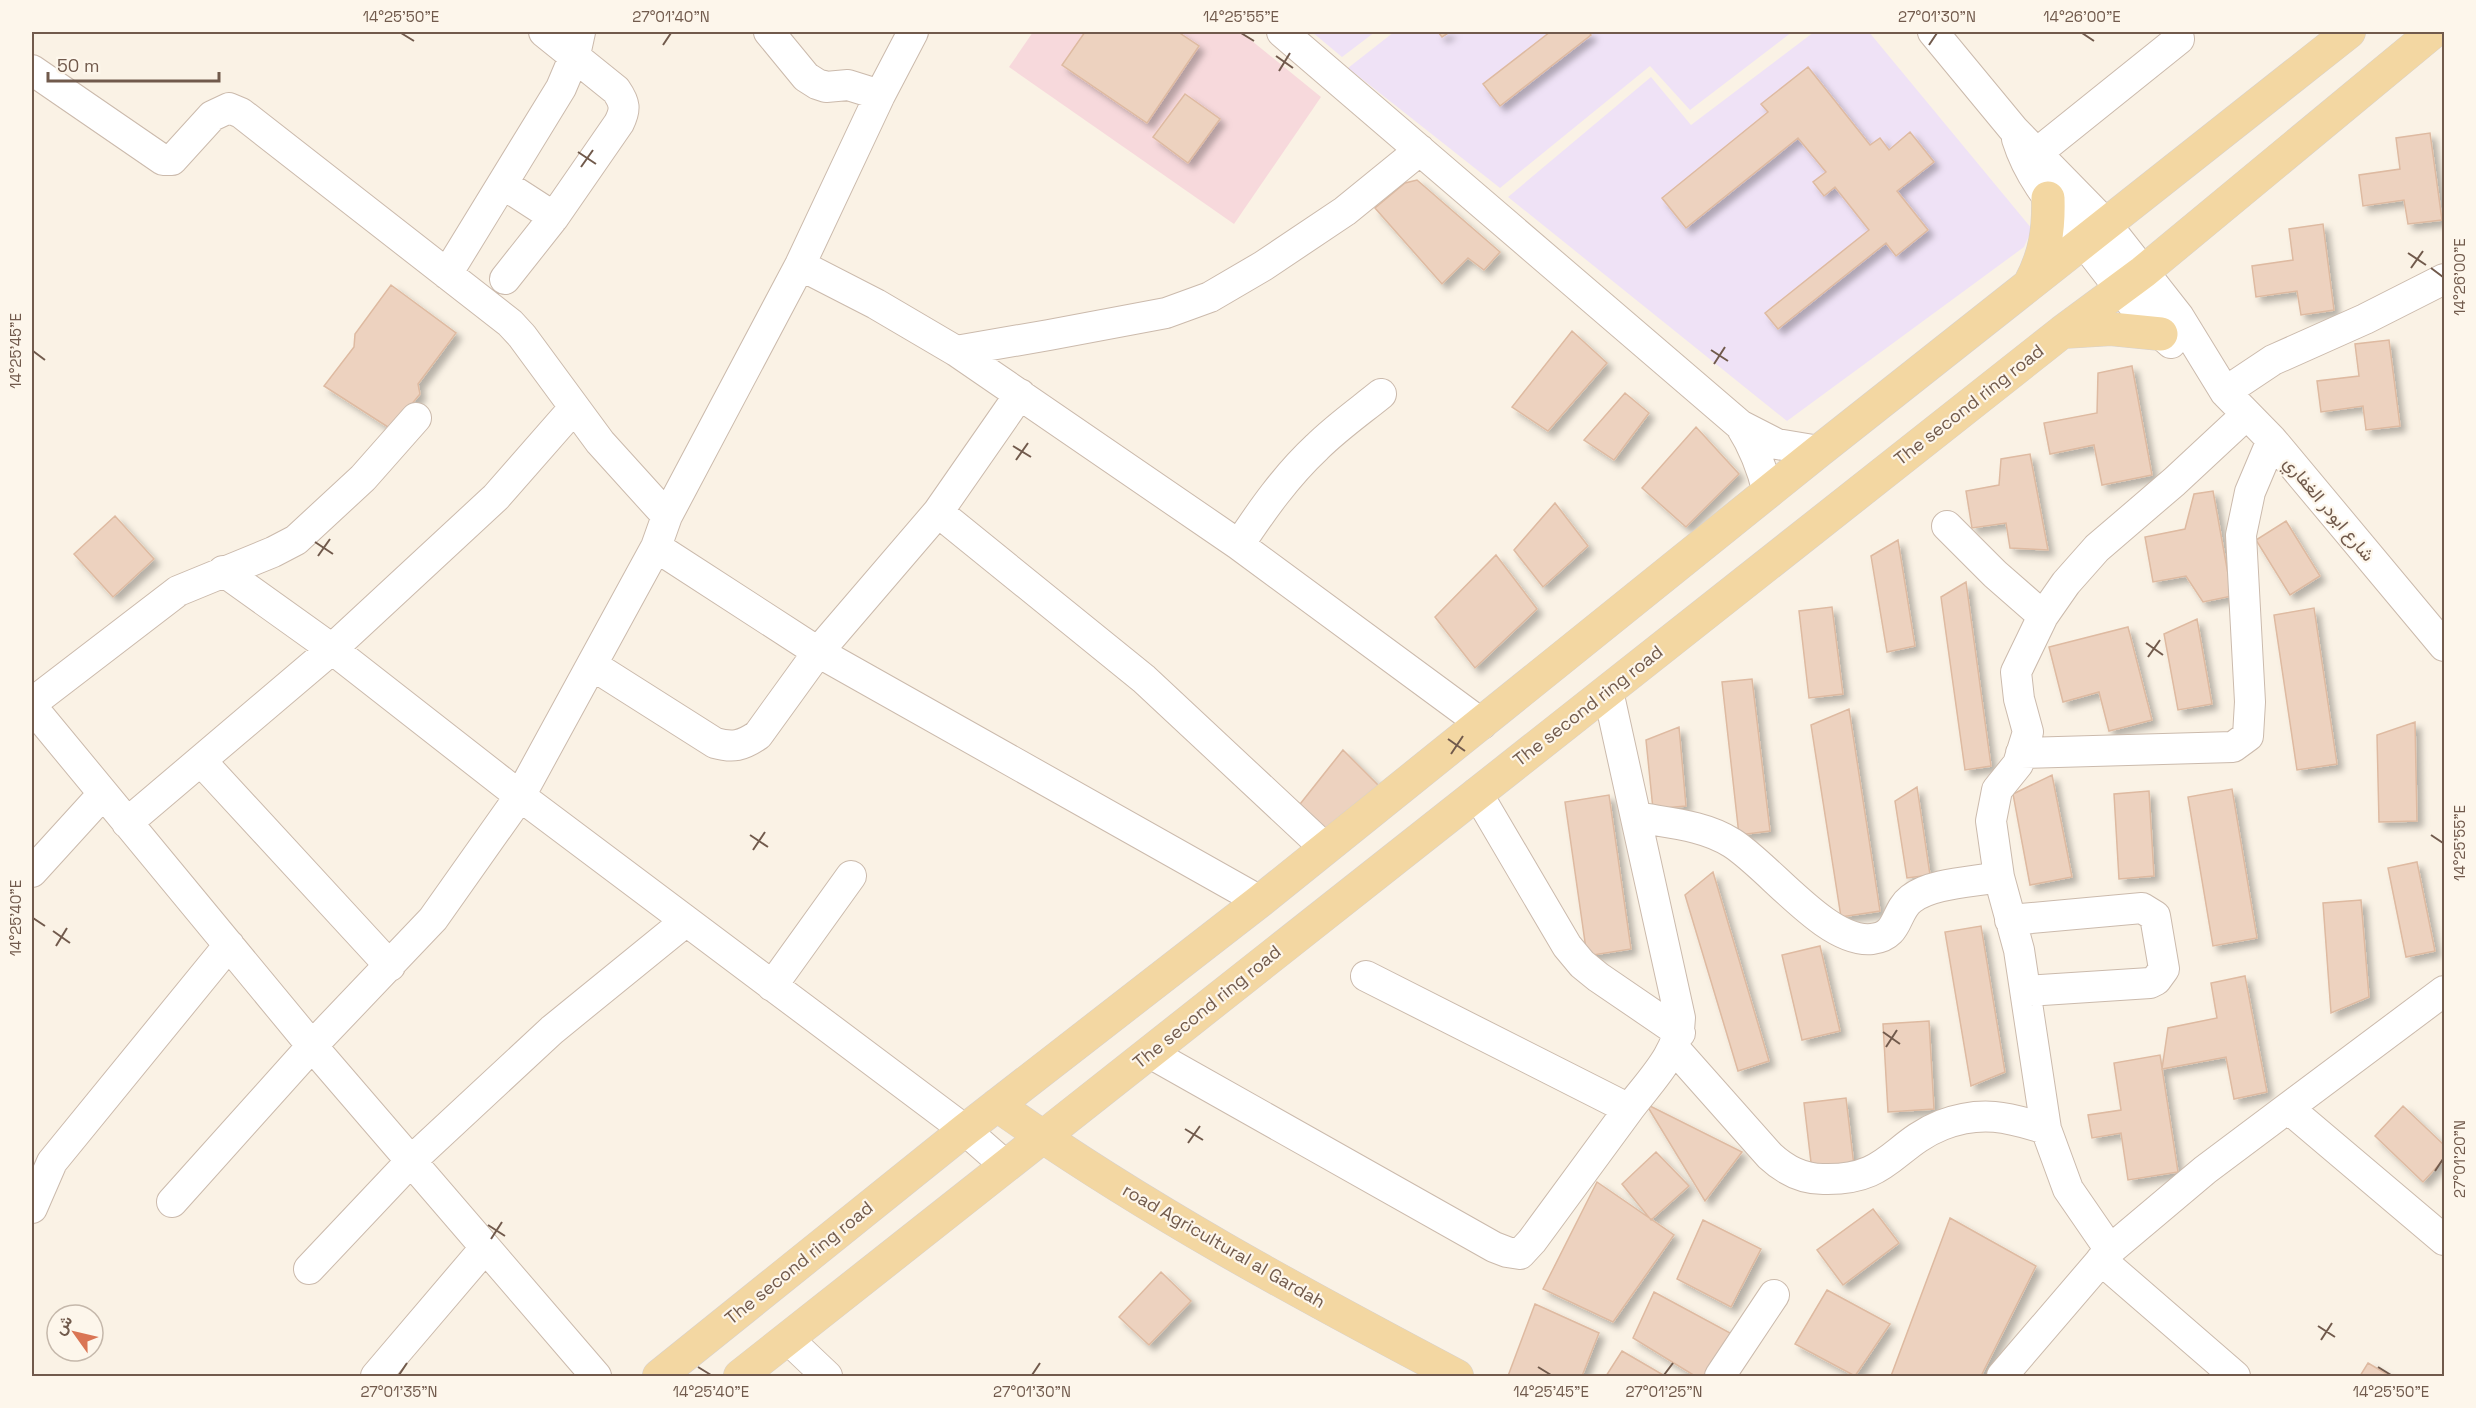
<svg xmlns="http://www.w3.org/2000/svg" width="2476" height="1408" font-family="'Space Grotesk',Vazirmatn,sans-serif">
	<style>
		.education { fill: #efe2f6 }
		.medical { fill: #f7d9dc }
		.building { fill: #edd2bf; stroke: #debaa1; stroke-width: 1.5; filter: url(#shadow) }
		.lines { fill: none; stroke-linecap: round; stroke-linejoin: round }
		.minor-casing { stroke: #cbbaac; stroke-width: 32 }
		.major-casing { stroke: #d7d1cd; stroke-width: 34 }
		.minor { stroke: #fff; stroke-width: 30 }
		.major { stroke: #f3d7a2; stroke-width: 33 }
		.ticks { fill: none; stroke: #715a4c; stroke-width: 2 }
		.labels { text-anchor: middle; stroke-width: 4.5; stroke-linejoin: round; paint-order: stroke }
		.street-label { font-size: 18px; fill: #715a4c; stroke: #fdf6eb }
		.neatline { fill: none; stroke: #715a4c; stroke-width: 2 }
		.ticks-label { font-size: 15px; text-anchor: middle; fill: #715a4c }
	</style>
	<defs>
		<filter id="shadow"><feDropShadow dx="5.5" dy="5.5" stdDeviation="3" flood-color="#0004"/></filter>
	</defs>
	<rect width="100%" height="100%" fill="#faf2e5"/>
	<path class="education" d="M1312,32H1375L1342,57Z
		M1394,32H1792L1690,110L1650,66L1500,188L1348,68Z
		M1814,32H1869L2032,229L2024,247L1787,421L1508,197L1651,77L1691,125Z"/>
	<path class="medical" d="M1033,32H1241L1321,97L1234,224L1009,67Z"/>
	<path class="building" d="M1085,32H1178L1199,46L1147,123L1062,65Z
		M1438,32H1450L1442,37Z
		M1550,32H1589L1591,35L1500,106L1483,84Z
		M1808,67L1870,145L1880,138L1889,150L1910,132L1934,162L1897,191L1928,230L1896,256L1886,243L1778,329L1765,313L1869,230L1835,187L1824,196L1813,182L1826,172L1798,138L1686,228L1662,198L1768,112L1761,104Z
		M1185,94L1220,119L1188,163L1153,137Z
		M2430,133L2442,220L2408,224L2404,200L2363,206L2359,175L2400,169L2396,138Z
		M1417,180L1500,252L1484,270L1468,258L1442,284L1375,208L1405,183Z
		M2323,224L2334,310L2301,315L2297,291L2256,297L2252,266L2293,260L2289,229Z
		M391,285L456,333L418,384L420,394L391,429L324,386L354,347L355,334Z
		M1572,331L1607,363L1548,431L1512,407Z
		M2389,340L2400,426L2366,430L2363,406L2321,412L2317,381L2359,376L2355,344Z
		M2132,366L2152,475L2102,485L2094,445L2050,454L2044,423L2097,413L2098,373Z
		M1625,393L1649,413L1614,460L1584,440Z
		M1696,427L1739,474L1686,527L1642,488Z
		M2030,454L2048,550L2010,548L2006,523L1972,528L1966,491L1999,485L2001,459Z
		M2213,491L2232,596L2203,602L2186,576L2153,582L2145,537L2185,529L2194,494Z
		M1555,503L1588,546L1543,587L1514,550Z
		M115,516L154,559L113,597L74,554Z
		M2286,521L2320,576L2290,595L2256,540Z
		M1898,540L1915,646L1887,652L1871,556Z
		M1496,555L1537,609L1475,668L1435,617Z
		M1966,582L1991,766L1965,770L1941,597Z
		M1832,607L1843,694L1809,698L1799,611Z
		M2314,608L2337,764L2297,770L2274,615Z
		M2197,619L2212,704L2178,710L2164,634Z
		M2128,627L2152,720L2109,731L2099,692L2063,702L2049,647Z
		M1752,679L1770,831L1739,835L1722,682Z
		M1849,709L1880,911L1841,917L1811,725Z
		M2415,722L2417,821L2379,822L2377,735Z
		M1679,727L1686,806L1653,809L1646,740Z
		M1343,750L1382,789L1321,836L1293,813Z
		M2052,775L2072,877L2030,885L2013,794Z
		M1917,787L1930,875L1907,878L1895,801Z
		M2232,789L2257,938L2213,946L2188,797Z
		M2149,791L2154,876L2119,879L2114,794Z
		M1609,795L1631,949L1587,956L1565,802Z
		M2417,862L2435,951L2406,957L2388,868Z
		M1713,872L1769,1061L1738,1071L1685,895Z
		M2361,900L2369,997L2331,1013L2323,903Z
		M1981,926L2005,1072L1971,1086L1945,932Z
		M1820,946L1840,1031L1802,1040L1782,955Z
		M2245,976L2267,1092L2234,1099L2226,1057L2162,1069L2168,1028L2217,1018L2211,983Z
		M1929,1021L1934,1109L1888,1112L1883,1024Z
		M2160,1055L2178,1172L2128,1180L2121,1133L2092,1138L2088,1115L2121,1110L2114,1063Z
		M1846,1098L1854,1166L1812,1171L1804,1103Z
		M1646,1104L1742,1152L1705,1201Z
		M2403,1106L2444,1145V1159L2423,1182L2375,1136Z
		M1656,1152L1689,1186L1651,1220L1622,1184Z
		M1597,1182L1674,1235L1613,1322L1543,1289Z
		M1873,1209L1899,1243L1843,1285L1817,1250Z
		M1950,1218L2036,1266L1981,1376H1891Z
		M1703,1220L1761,1249L1731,1307L1677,1279Z
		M1161,1272L1191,1301L1149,1345L1119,1317Z
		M1827,1290L1890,1324L1855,1376L1795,1344Z
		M1654,1292L1732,1334L1712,1376H1695L1633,1338Z
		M1535,1304L1599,1333L1582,1376H1508Z
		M1622,1351L1665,1376H1606Z
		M2368,1363L2390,1376H2360Z"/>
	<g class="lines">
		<g class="minor-casing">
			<path id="minor" d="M769,32L806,77L817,84L826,87L848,85L880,95
				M1282,32L1740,425L1777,444L1819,451
				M1933,32L2014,130L2106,224L2179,317L2225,392L2272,440L2444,646
				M32,70L163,160H172L212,116L229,108L241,113L510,323L522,336L600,442L667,516
				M2017,139C2031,184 2061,213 2089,249C2115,282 2139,316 2171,343
				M2037,153L2179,39
				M503,184L554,217
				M800,265L876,304L956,351L1049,335L1166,313L1210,297L1263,266L1345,211L1420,150
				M447,274L561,88L575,55L580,32
				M505,279L554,217L619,123C626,109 625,103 616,90L544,32
				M956,351L1239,545L1482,724
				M2225,392L2273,360L2365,319L2444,279
				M1740,425C1754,447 1762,467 1768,493
				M938,512L1144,679L1325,848
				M1947,526L1995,574L2043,616
				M1239,545C1262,510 1286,476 1317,447C1336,428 1360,411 1381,394
				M656,547L818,652L1260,901
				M223,571L332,649L520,796L965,1130L1006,1166
				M592,665L715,743C733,748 742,746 758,735L818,652L938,512L1020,394
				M1608,691L1680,1018C1680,1053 1649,1082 1629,1109
				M32,703L178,591L273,552L296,540L363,478L416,418
				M32,707L312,1046L596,1376
				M2021,753L2233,747L2248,736L2250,702L2241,535L2250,492L2272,440
				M202,762L390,966
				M1477,793L1567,946L1582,964L1598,977L1680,1033
				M1636,817C1668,823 1704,825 1732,843C1770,867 1827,944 1872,939C1900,936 1894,912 1911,899C1931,883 1973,882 1999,877
				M127,823L332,649L496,497L574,408
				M32,872L103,794
				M2010,920L2142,908L2155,916L2164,969L2156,980L2150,983L2026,991
				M772,986L851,876
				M1674,1048L1770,1156C1785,1170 1803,1179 1823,1179C1889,1181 1892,1145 1942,1125C1981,1110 2008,1117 2046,1129
				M1150,1053L1494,1247L1507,1252L1520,1254L1532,1241L1629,1109L1366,976
				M2288,1108L2444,1240
				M172,1202L312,1046L433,919L520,796L656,547L667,516L800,265L880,95L913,32
				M32,1208L52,1162L229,945
				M2110,1250L2068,1189L2046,1129L2019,950L1999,877L1991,821L1997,790L2018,764L2028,732L2019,699L2016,672L2043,616L2066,583L2097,548L2174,482L2246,415
				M2101,1260L2235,1376
				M309,1269L411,1161L552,1030L686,921
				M788,1339L827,1376
				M376,1376L485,1248
				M1720,1376L1774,1295
				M2002,1376L2110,1250L2205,1170L2444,991"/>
		</g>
		<g class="major-casing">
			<path id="major" d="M2030,283C2045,255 2049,230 2048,198
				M2062,332L2111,329L2161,334
				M997,1105C1142,1208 1300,1293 1457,1376
				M659,1376L965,1130L1260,901L1819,451L2349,32
				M740,1376L2062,332L2143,272L2433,32"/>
		</g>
		<use href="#minor" class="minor"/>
		<use href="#major" class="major"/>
	</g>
	<path class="ticks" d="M401,33L414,41M1241,33L1254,41M2082,33L2094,41M663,45L671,33M1929,45L1937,33M1276,56L1293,68M1279,71L1290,53M578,152L596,164M581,167L593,150M2408,253L2426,265M2411,268L2423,251M2431,268L2443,277M1711,350L1728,361M33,351L45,360M1714,364L1725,347M1013,446L1031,457M1016,460L1028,443M315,542L333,554M318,556L330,539M2146,643L2163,655M2148,657L2160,640M1448,739L1465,751M1451,754L1463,736M750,835L768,847M2431,835L2443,843M753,850L765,832M33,918L45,926M53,931L70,943M56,946L67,928M1883,1032L1900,1044M1886,1047L1897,1030M1185,1129L1203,1140M1188,1143L1200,1126M2435,1171L2443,1159M488,1225L505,1236M491,1239L502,1222M2318,1326L2335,1337M2321,1340L2332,1323M698,1367L711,1375M1538,1367L1551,1375M2378,1367L2391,1375M399,1375L407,1363M1032,1375L1040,1363M1664,1375L1673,1363"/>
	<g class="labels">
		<g class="street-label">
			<text transform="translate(1969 405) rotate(-38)" y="6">The second ring road</text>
			<text transform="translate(2329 509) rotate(50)" y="6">شارع ابودر الغفاري</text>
			<text transform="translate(1588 706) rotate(-38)" y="6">The second ring road</text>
			<text transform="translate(1207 1007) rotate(-39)" y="6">The second ring road</text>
			<text transform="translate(1224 1246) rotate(30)" y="6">road Agricultural al Gardah</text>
			<text transform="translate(799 1263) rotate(-39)" y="6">The second ring road</text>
		</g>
	</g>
	<rect width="2476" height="1408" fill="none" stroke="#fdf6eb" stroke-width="66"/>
	<g transform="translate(75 1333) rotate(304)"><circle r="28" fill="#fdf6eb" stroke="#c5b8ab" stroke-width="1.5"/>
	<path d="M0-4.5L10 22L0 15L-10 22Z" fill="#da7554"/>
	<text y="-9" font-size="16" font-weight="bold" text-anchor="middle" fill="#715a4c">ش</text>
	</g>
	<path d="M48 72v9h171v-9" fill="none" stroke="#715a4c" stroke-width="3"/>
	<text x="57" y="72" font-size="18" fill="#715a4c" stroke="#fdf6eb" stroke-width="4.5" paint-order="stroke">50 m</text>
	<rect x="33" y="33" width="2410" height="1342" class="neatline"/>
	<g class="ticks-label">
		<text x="401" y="22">14°25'50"E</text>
		<text x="671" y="22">27°01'40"N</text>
		<text x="1241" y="22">14°25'55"E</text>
		<text x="1937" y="22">27°01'30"N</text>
		<text x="2082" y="22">14°26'00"E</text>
		<text transform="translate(2460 277) rotate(-90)" y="5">14°26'00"E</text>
		<text transform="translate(16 351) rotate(-90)" y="5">14°25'45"E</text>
		<text transform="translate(2460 843) rotate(-90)" y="5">14°25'55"E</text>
		<text transform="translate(16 918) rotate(-90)" y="5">14°25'40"E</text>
		<text transform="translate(2460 1159) rotate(-90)" y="5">27°01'20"N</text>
		<text x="399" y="1397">27°01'35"N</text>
		<text x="711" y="1397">14°25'40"E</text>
		<text x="1032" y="1397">27°01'30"N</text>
		<text x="1551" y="1397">14°25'45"E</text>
		<text x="1664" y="1397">27°01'25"N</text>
		<text x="2391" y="1397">14°25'50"E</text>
	</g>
</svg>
